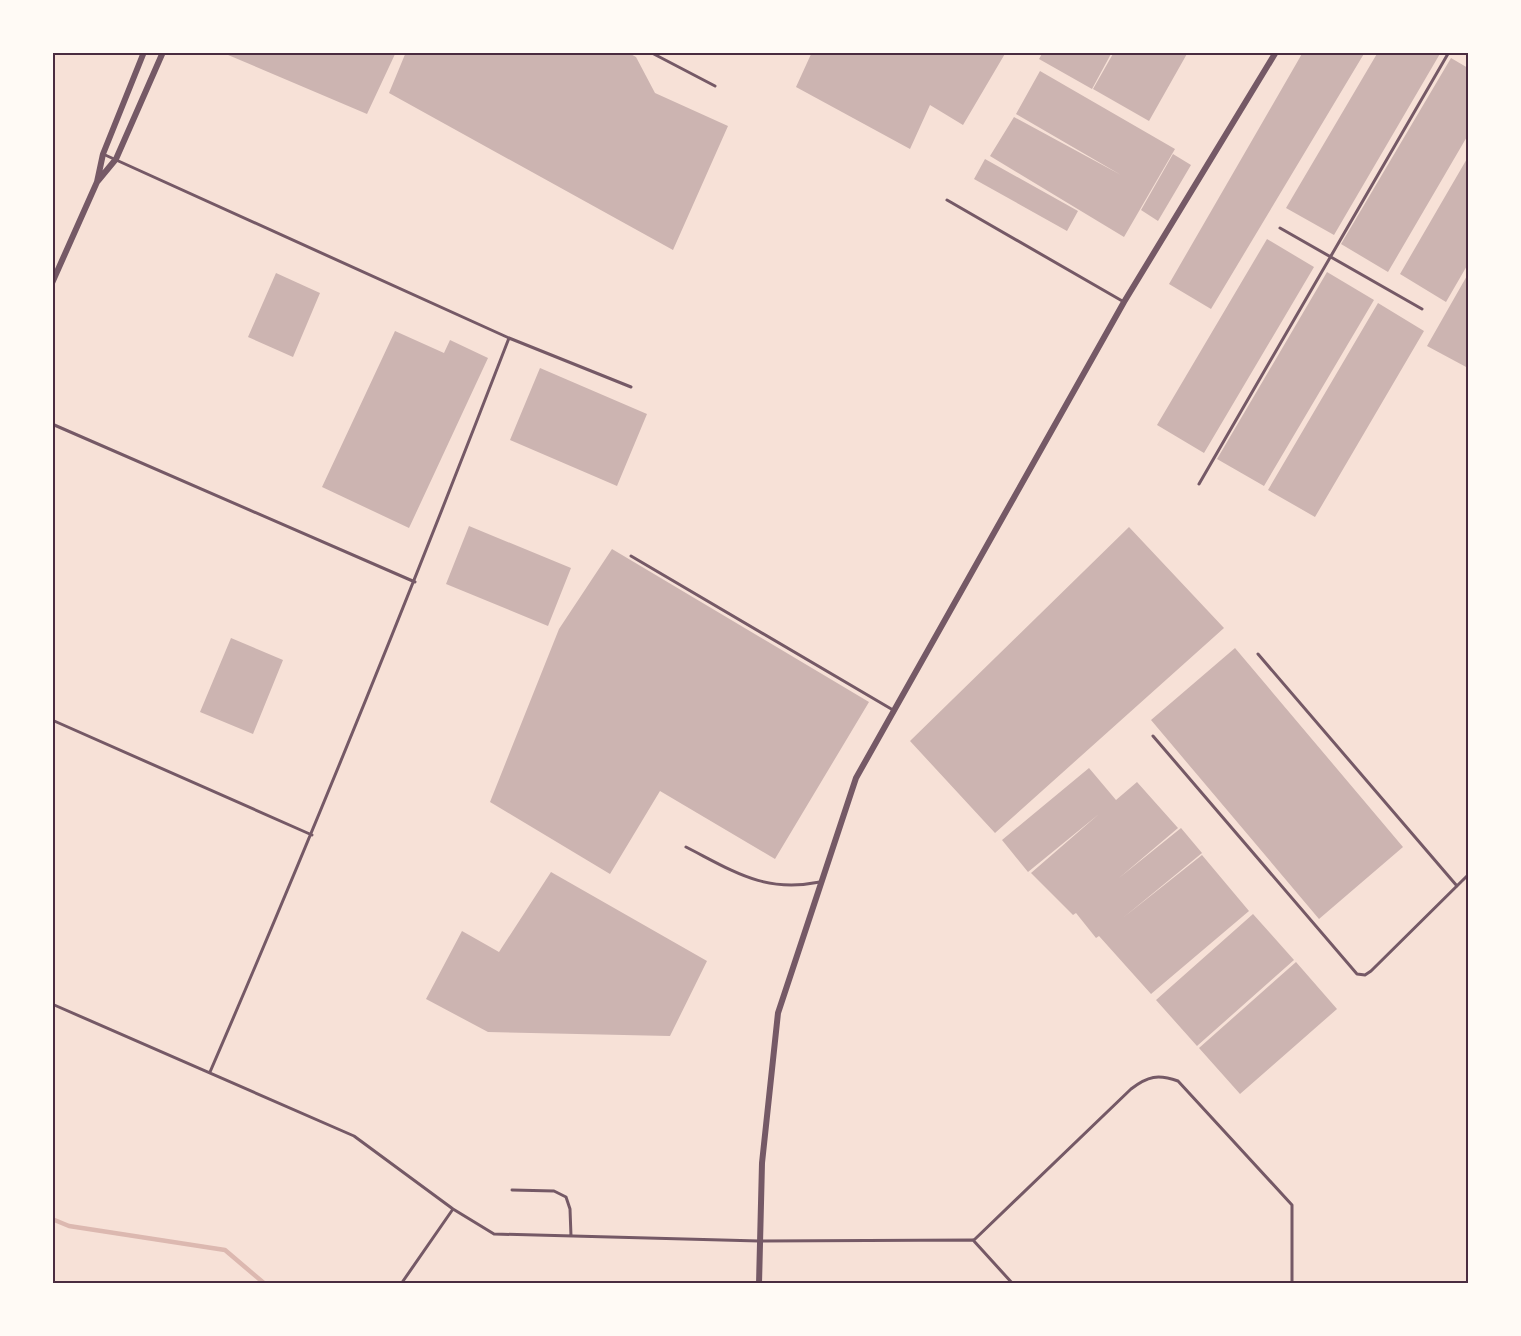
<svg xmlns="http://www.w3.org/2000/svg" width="1521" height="1336" font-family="Roboto,sans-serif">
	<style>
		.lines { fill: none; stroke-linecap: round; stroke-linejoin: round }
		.stream { stroke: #dcb8b0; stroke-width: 4.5 }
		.building { fill: #ccb4b1 }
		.service { stroke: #755966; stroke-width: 3 }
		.minor { stroke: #755966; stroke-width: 6 }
		.neatline { fill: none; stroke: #4a2c40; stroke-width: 2 }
	</style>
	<rect width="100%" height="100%" fill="#f7e1d7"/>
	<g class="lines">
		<path class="stream" d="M52,1219L69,1226L225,1250L265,1284"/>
	</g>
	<path class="building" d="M221,52H396L367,114Z
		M406,52H627L636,57L655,93L728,126L673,250L389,93Z
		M812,52H1006L963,125L930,105L910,149L796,87Z
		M1043,52H1112L1092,89L1039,59Z
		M1114,52H1188L1149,121L1093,89Z
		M1303,52H1365L1211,309L1169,284Z
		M1378,52H1441L1334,235L1286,208Z
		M1451,58L1468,68V135L1388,272L1341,244Z
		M1040,71L1175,149L1124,237L990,156L1014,117L1121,175L1016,114Z
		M1173,154L1191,165L1158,221L1141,210Z
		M1468,157V264L1446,302L1400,274Z
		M985,159L1078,211L1067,231L974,179Z
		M1267,239L1314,267L1204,453L1157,425Z
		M1327,272L1374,300L1264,486L1217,459Z
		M276,273L320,293L293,357L248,337Z
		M1468,274V368L1427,346Z
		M1378,303L1424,331L1315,517L1268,490Z
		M395,331L444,353L450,340L488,358L409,528L322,487Z
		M540,368L647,414L617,486L510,440Z
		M469,526L571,568L548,626L446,584Z
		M1129,527L1224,628L995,833L910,741Z
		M612,549L869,702L775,859L660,791L610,874L490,802L559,629Z
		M231,638L283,660L253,734L200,712Z
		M1235,648L1403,847L1319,919L1151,720Z
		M1089,768L1116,800L1137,782L1178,828L1119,878L1181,828L1202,853L1124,917L1202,855L1249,911L1151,994L1099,936L1096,938L1076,913L1073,915L1031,873L1099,814L1028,872L1002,840Z
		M551,872L707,961L670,1036L488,1032L426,999L462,931L499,952Z
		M1253,914L1294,960L1197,1046L1156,1000Z
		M1296,962L1337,1009L1240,1094L1199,1048Z"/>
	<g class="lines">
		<path class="service" d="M650,52L715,86
			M103,154L509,338L631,387
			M947,200L1124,302
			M1280,228L1422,309
			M52,424L415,582
			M1199,484L1449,52
			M631,556L893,710
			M1258,654L1457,886
			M52,720L312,835
			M1153,736L1357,974L1365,975L1371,971L1468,875
			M686,847C735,872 764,893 820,882
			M52,1004L354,1136L453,1209L494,1234L759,1241L973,1240
			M210,1072C315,829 414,584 509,338
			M512,1190L554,1191L566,1197L570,1209L571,1236
			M973,1240L1013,1284
			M974,1240L1131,1089C1148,1076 1158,1074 1178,1081L1292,1205V1284
			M401,1284L453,1209"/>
		<path class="minor" d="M97,182L116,159L163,52
			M52,283L97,182L103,154L144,52
			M759,1284L762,1163L778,1013L856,778L1124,302L1276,52"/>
	</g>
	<rect width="1521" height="1336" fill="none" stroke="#fffaf5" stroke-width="108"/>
	<rect x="54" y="54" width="1413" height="1228" class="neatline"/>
</svg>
